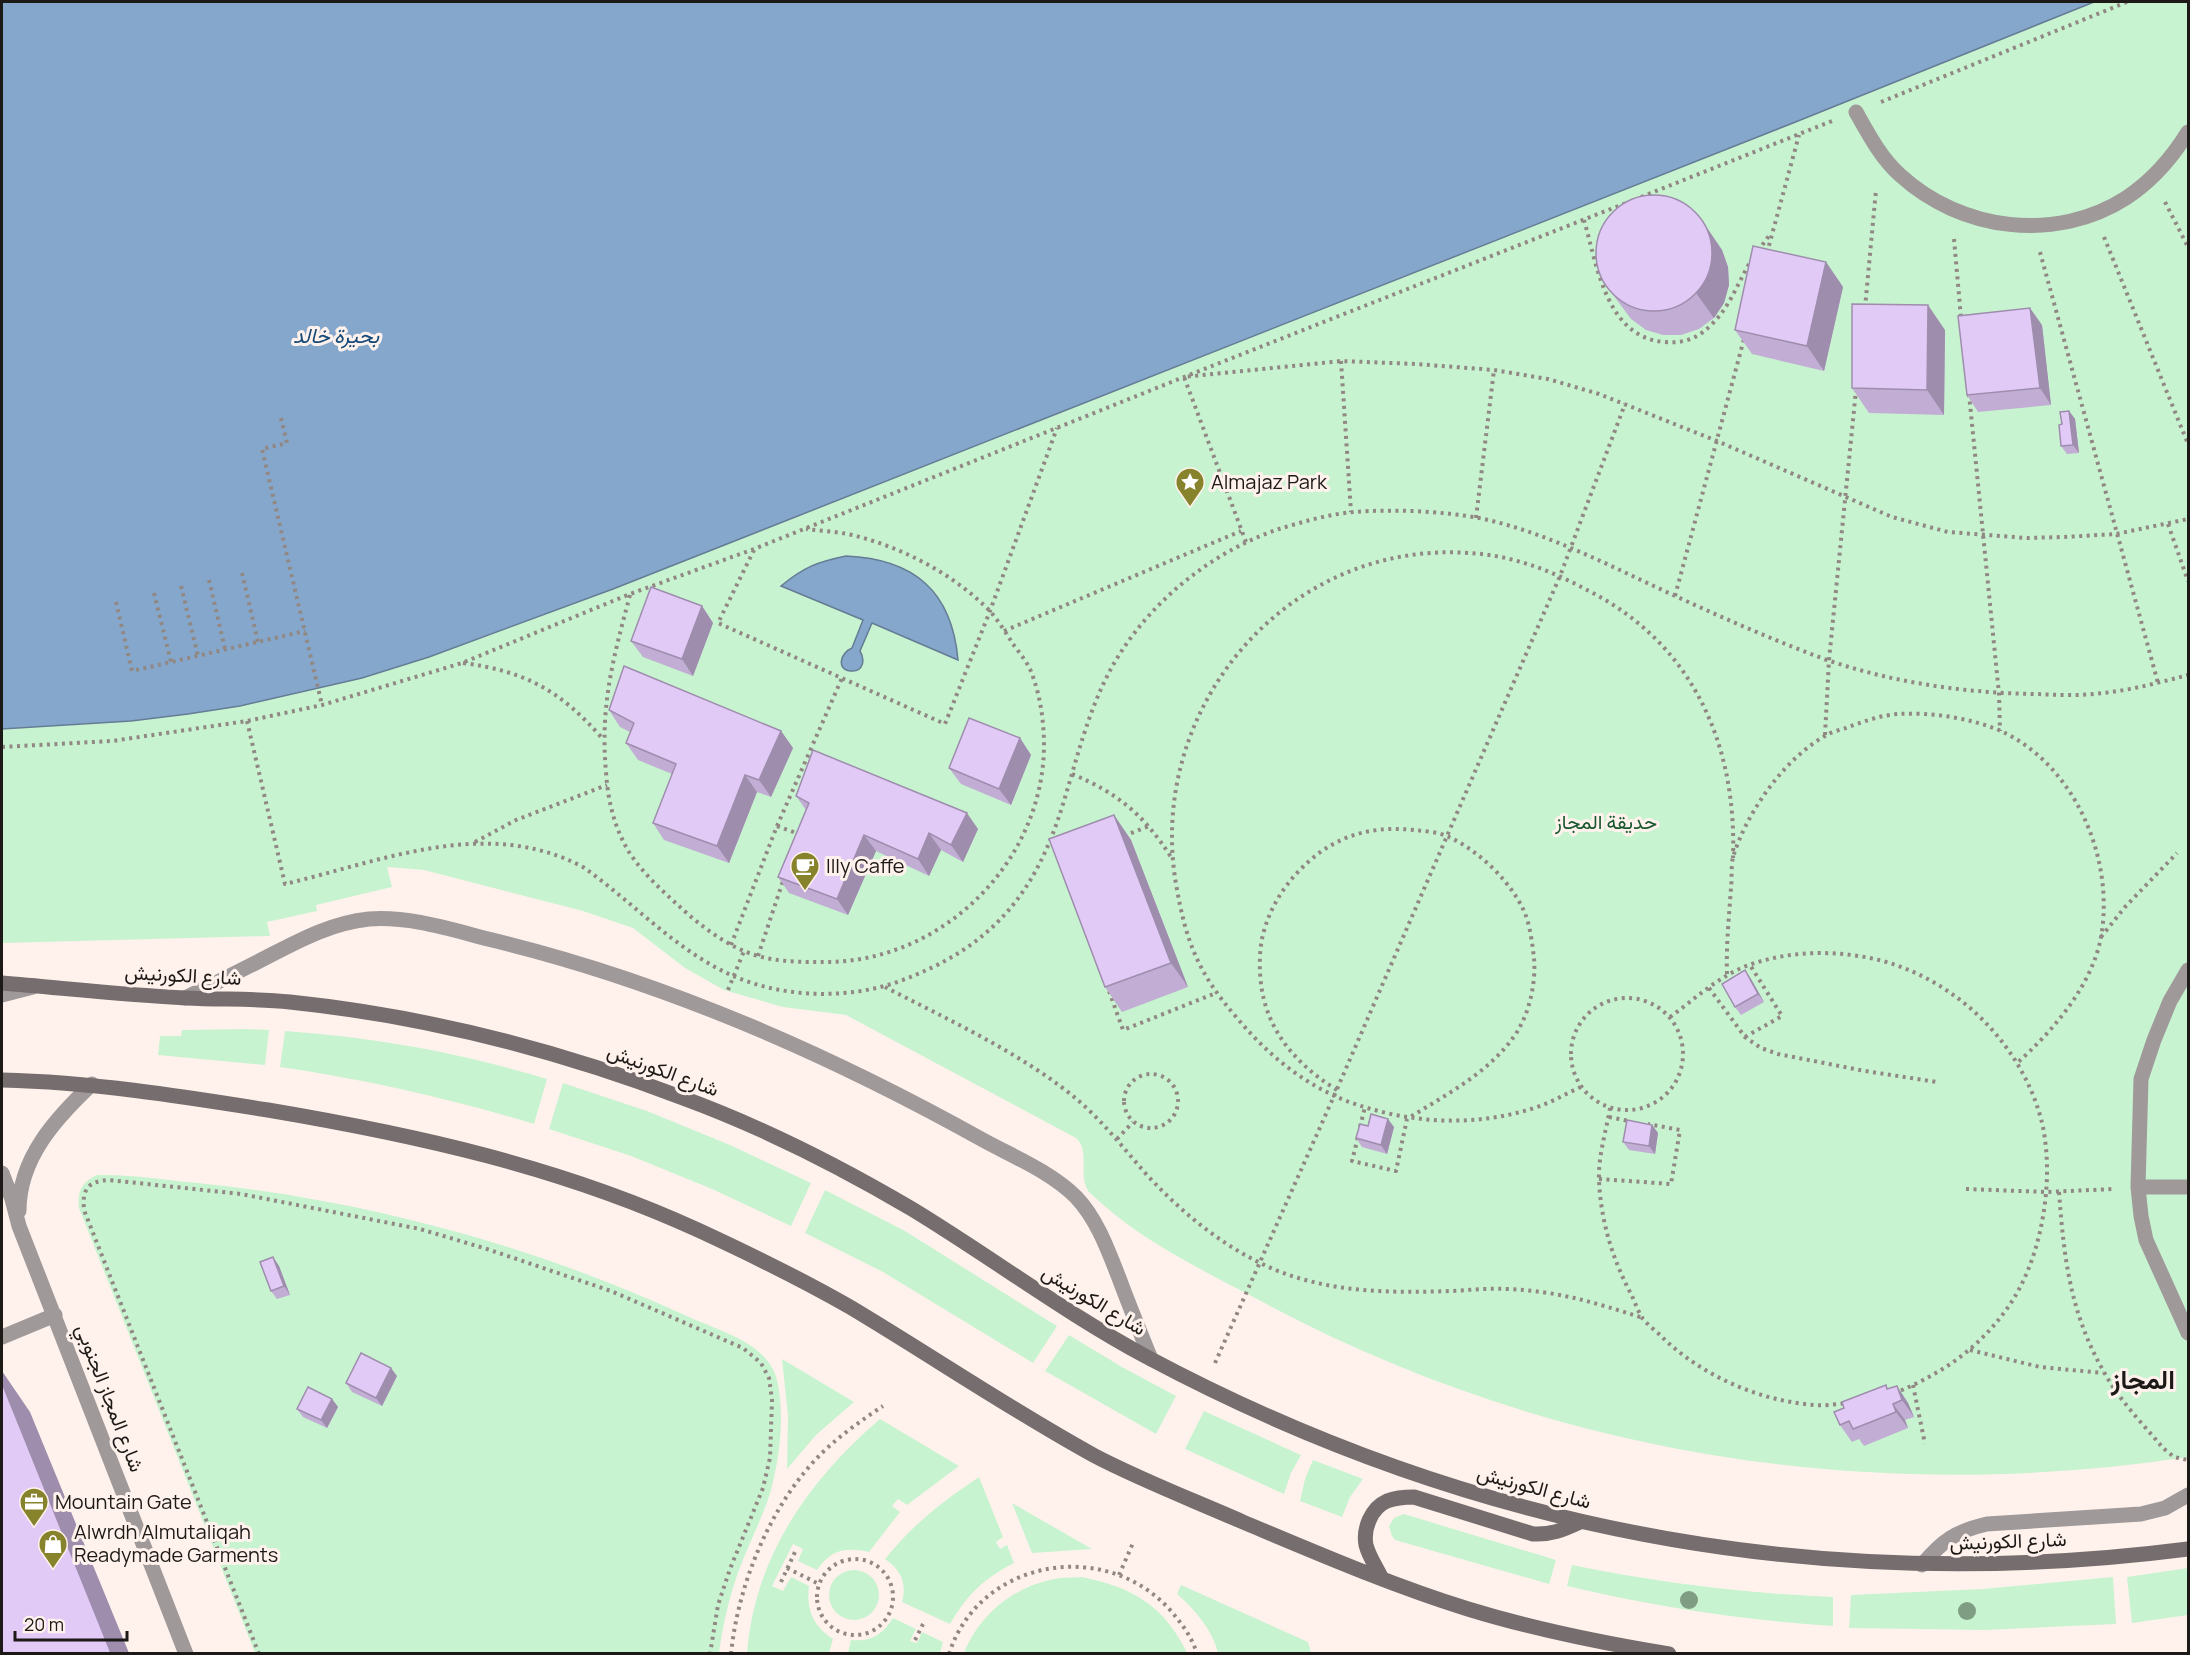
<svg xmlns="http://www.w3.org/2000/svg" width="2190" height="1655" font-family="Manrope,Vazirmatn,sans-serif">
	<style>
		.green { fill: #c8f3d0 }
		.water { fill: #84a7cb; stroke: #657c95; stroke-width: 1.5 }
		.lines { fill: none; stroke-linecap: round; stroke-linejoin: round }
		.path { stroke: #918884; stroke-width: 4; stroke-dasharray: 3 4.5; stroke-linecap: butt }
		.service { stroke: #9f999a; stroke-width: 15 }
		.pedestrian { stroke: #9f999a; stroke-width: 15 }
		.minor { stroke: #9f999a; stroke-width: 15 }
		.secondary { stroke: #766e6e; stroke-width: 15 }
		.tree { fill: #7f9d83 }
		.wall { fill: #c2aed4 }
		.shaded-wall { fill: #9e8dad }
		.building { fill: #e2caf7; stroke: #9e8dad; stroke-width: 1.5 }
		.labels { text-anchor: middle; stroke-width: 6; stroke-linejoin: round; paint-order: stroke }
		.poi-label { font-size: 20px; fill: #1d1917; stroke: #fff2ec; text-anchor: start }
		.park-label { font-size: 20px; fill: #16572d; stroke: #fff2ec }
		.street-label { font-size: 20px; fill: #1d1917; stroke: #fff2ec }
		.water-label { font-size: 21px; font-style: italic; fill: #154978; stroke: #fff2ec }
		.district-label { font-size: 26px; font-weight: bold; fill: #1d1917; stroke: #fff2ec }
	</style>
	<rect width="100%" height="100%" fill="#fff2ec"/>
	<path class="green" d="M2094,2H2188V1457C1867,1506 1542,1454 1255,1298C1195,1266 1139,1240 1089,1192C1077,1175 1091,1152 1076,1138L846,1015L783,1007L724,990L685,968L633,928L583,911L424,870L387,867L392,887L316,905L317,911L267,922L270,936L3,943L2,934V729L131,721L188,714L240,706L362,678L429,657L613,589L1793,123Z
		M246,1029L269,1030L265,1065L158,1055L160,1036H181L182,1030Z
		M285,1031C379,1038 457,1052 547,1079L534,1124C448,1098 368,1080 280,1067Z
		M563,1083L647,1111L730,1145L811,1183L791,1226L712,1189L631,1156L549,1129Z
		M97,1175C130,1174 165,1180 198,1183C366,1200 536,1246 689,1317C720,1331 768,1343 777,1380C785,1414 780,1456 771,1490C763,1517 749,1543 739,1570C729,1597 723,1625 719,1653H255L79,1208C77,1191 82,1182 97,1175Z
		M825,1190L905,1231L1057,1326L1033,1363L883,1272L805,1233Z
		M1069,1335L1122,1367L1176,1396L1156,1434L1045,1371Z
		M782,1359L854,1402L816,1435L787,1469L788,1416Z
		M1204,1411L1301,1455L1291,1473L1284,1494L1185,1449Z
		M880,1419L959,1466L907,1505L898,1499L892,1506L900,1512L869,1552C845,1547 832,1549 817,1570L798,1561L803,1549L793,1544L772,1586L783,1591L791,1577L809,1586C806,1610 813,1626 833,1639L829,1653H747C755,1556 808,1481 880,1419Z
		M1313,1460L1363,1479L1350,1497L1342,1517L1300,1501L1305,1479Z
		M979,1477L1003,1537L996,1542L1000,1549L1007,1545L1014,1563C983,1579 967,1595 950,1624L902,1602C907,1583 901,1570 885,1559C913,1524 942,1502 979,1477Z
		M1012,1503L1092,1549L1032,1553Z
		M1404,1514L1556,1560L1549,1584L1395,1540L1392,1536L1389,1526L1394,1518Z
		M1572,1565C1661,1583 1742,1593 1833,1597V1626C1743,1620 1655,1607 1567,1586Z
		M2188,1568V1615L2132,1623L2127,1577Z
		M829 1595a25 25 0 1 1 50 0a25 25 0 1 1-50 0Z
		M1082,1577C1132,1587 1165,1606 1187,1653H964C979,1615 1013,1587 1054,1579C1063,1577 1073,1578 1082,1577Z
		M2113,1577L2116,1624L1985,1630L1849,1628L1851,1595L1982,1589Z
		M1181,1585L1308,1642L1311,1653H1218C1212,1629 1195,1610 1177,1594Z
		M893,1618L916,1629L910,1641L917,1643L922,1632L943,1642L940,1653H848L851,1640C871,1642 882,1635 893,1618Z"/>
	<path class="water" d="M2,2H2094L1793,123L613,589L429,657L362,678L240,706L188,714L131,721L2,729Z
		M846,556C914,559 952,591 958,660L872,623L860,651C865,659 864,672 851,671C836,670 840,653 852,648L863,620L781,586C804,567 817,562 846,556Z"/>
	<g class="lines">
		<path class="path" d="M1881,102L2127,2
			M1641,197L1832,121
			M2165,202L2188,247
			M1584,220C1597,265 1606,337 1664,342C1685,344 1700,337 1713,323C1731,305 1739,280 1752,259
			M2104,237L2188,444
			M1954,239L1961,318
			M1758,251L1771,233
			M2040,252L2158,683
			M1767,253L1799,135
			M1865,308L1876,190
			M1341,361L1351,512
			M1969,394L1999,694L2000,731
			M281,418L287,443L262,449L322,705
			M1476,518L1494,370
			M2168,524L2188,581
			M1246,542L1184,377L1341,361L1416,364L1494,370L1548,379L1599,394L1717,441L1892,517L1948,532L2027,538L2064,537L2116,534L2188,519
			M754,550L718,623L945,724L990,611L1057,428
			M242,573L258,642
			M209,580L225,649
			M181,586L198,656
			M154,593L171,662
			M630,595C613,659 600,705 606,772C608,801 614,827 629,852C642,872 660,889 678,905C699,925 729,948 758,956C779,962 802,962 824,962C941,963 1043,863 1044,746C1044,720 1040,693 1030,669C1026,661 1019,652 1013,644C1006,633 998,620 989,610C954,575 907,550 860,537C843,532 824,531 806,529
			M1675,596L1744,339
			M116,602L132,671L305,631
			M1004,631L1241,531
			M463,663C525,671 561,691 602,738
			M247,721L285,884C382,861 487,816 583,867C633,902 674,949 731,975C782,998 848,1000 900,981C990,948 1035,896 1063,804C1079,752 1091,698 1121,652C1157,596 1216,550 1279,529C1302,522 1329,514 1354,512C1392,509 1441,511 1479,518C1542,531 1600,561 1658,588C1714,614 1770,639 1827,660C1895,683 1965,693 2036,694C2058,695 2081,696 2103,693C2132,690 2161,682 2188,675
			M1825,735L1829,660L1856,390
			M2,747L112,741L247,721L322,705L462,663L630,594L754,549L1184,377L1626,203
			M1072,774C1118,793 1144,815 1171,857
			M777,826L799,834
			M1124,836L1149,826
			M475,842L516,820L607,785
			M2101,937L2125,907L2177,853
			M731,945L777,826L842,678
			M758,956L783,881
			M1727,974C1726,945 1729,917 1731,888C1732,878 1731,866 1733,857C1747,812 1784,759 1825,736C1831,732 1839,730 1846,728C1862,722 1881,715 1898,714C1931,712 1971,718 2001,731C2075,765 2115,859 2101,937C2092,986 2052,1032 2016,1064
			M885,987C947,1019 1027,1056 1080,1102C1105,1124 1125,1150 1147,1175C1184,1215 1227,1250 1278,1271C1334,1293 1392,1293 1452,1291C1470,1290 1488,1288 1506,1289C1558,1291 1593,1302 1643,1318
			M1709,988L1745,1037L1761,1048L1778,1054L1865,1071L1937,1082
			M728,990L744,951
			M1109,991L1123,1030L1216,993
			M1571 1054a56 56 0 1 1 112 0a56 56 0 1 1-112 0Z
			M1670,1017C1695,999 1720,975 1749,965C1791,950 1837,950 1879,960C1958,980 2025,1047 2043,1127C2049,1159 2048,1190 2042,1222C2036,1253 2025,1284 2006,1310C1977,1350 1941,1374 1895,1393
			M1745,1037L1782,1016L1750,965
			M1124 1101a27 27 0 1 1 54 0a27 27 0 1 1-54 0Z
			M1581,1087C1567,1093 1554,1101 1540,1106C1477,1128 1411,1124 1349,1102C1303,1084 1268,1055 1237,1018C1198,973 1186,942 1176,884C1146,708 1287,540 1469,553C1512,555 1552,571 1589,591C1693,644 1737,745 1733,858
			M1337,1090C1286,1058 1257,1017 1260,956C1261,926 1276,896 1296,874C1329,838 1366,825 1414,830C1425,831 1439,832 1449,837C1479,851 1509,880 1523,909C1530,923 1532,942 1534,958C1536,982 1530,1011 1517,1032C1491,1072 1447,1094 1407,1119L1396,1171L1352,1161L1358,1137
			M1610,1108C1606,1132 1598,1156 1599,1181C1601,1221 1612,1258 1631,1294C1635,1302 1638,1312 1643,1319C1649,1326 1657,1332 1663,1338C1703,1376 1759,1401 1815,1405C1826,1406 1837,1404 1847,1403
			M1609,1117L1629,1121
			M1360,1127L1365,1107
			M1117,1139L1133,1122
			M1599,1179L1671,1184L1680,1130L1648,1124
			M1966,1189L2047,1192L2113,1189
			M2059,1192C2064,1258 2070,1313 2104,1372C2119,1400 2143,1424 2163,1448L2174,1457L2188,1460
			M1970,1350L2040,1367L2103,1373
			M1215,1363L1334,1096L1560,576L1625,404
			M1913,1385L1925,1444
			M817 1597a38 38 0 1 1 76 0a38 38 0 1 1-76 0Z
			M787,1568L819,1584
			M1119,1575L1133,1543
			M781,1582L795,1552
			M915,1640L923,1624
			M259,1654L84,1210C82,1189 88,1181 109,1180L241,1194L420,1229L487,1249L611,1291L743,1348L761,1363L769,1378L772,1400L770,1458L763,1488L730,1569L718,1605L710,1654
			M731,1654C738,1583 772,1501 824,1451C842,1434 862,1420 883,1406
			M949,1654C979,1559 1106,1537 1171,1611C1182,1624 1192,1637 1197,1654"/>
		<path class="service" d="M2188,970L2170,1001L2154,1040L2141,1079L2138,1187L2141,1216L2146,1240L2188,1333
			M2,995L33,987
			M185,998C212,985 240,971 267,957C300,940 331,923 369,919C409,916 449,929 488,939C661,980 827,1053 983,1140C1014,1157 1051,1172 1076,1197C1097,1219 1108,1250 1119,1278C1129,1305 1140,1332 1151,1359
			M2138,1187H2188
			M2,1337L55,1315
			M1922,1565C1942,1541 1956,1531 1987,1524L2141,1514L2165,1508L2188,1495"/>
		<path class="pedestrian" d="M1856,112C1869,135 1881,158 1900,175C1961,231 2056,243 2126,198C2152,181 2172,158 2188,132"/>
		<path class="minor" d="M2,1173L12,1199L19,1226L186,1654
			M19,1211C19,1158 56,1118 92,1084"/>
		<path class="secondary" d="M2,983C63,988 125,995 186,998C221,1000 256,998 290,1002C425,1016 557,1050 683,1098C762,1127 839,1166 912,1209C991,1257 1065,1313 1147,1357C1475,1532 1820,1596 2188,1549
			M2,1080C91,1082 180,1096 268,1110C416,1135 561,1167 698,1230C750,1254 801,1279 850,1307C932,1356 1011,1410 1095,1456C1143,1481 1193,1500 1243,1522C1317,1553 1391,1585 1468,1609C1533,1629 1602,1643 1669,1654
			M1382,1579C1377,1568 1369,1557 1366,1545C1363,1529 1371,1508 1387,1501C1395,1498 1405,1497 1414,1497L1533,1534C1551,1535 1563,1530 1580,1522"/>
	</g>
	<g class="tree">
		<circle cx="1689" cy="1600" r="9"/>
		<circle cx="1967" cy="1611" r="9"/>
	</g>
	<path class="wall" d="M1705,225L1722,250L1728,267L1729,285L1724,303L1714,318L1699,329L1681,335H1663L1646,330L1631,319L1602,280Z
		M1826,262L1843,287L1824,371L1752,354L1735,330Z
		M2042,325L2051,405L1978,412L1967,395Z
		M1945,330L1944,415L1869,413L1852,388Z
		M2069,411L2075,419L2079,453L2067,454L2061,446Z
		M702,606L713,623L693,676L643,657L631,641Z
		M609,710L781,731L793,748L771,797L757,792L729,863L664,840L653,823L672,774L638,760L626,743L630,732L620,727Z
		M1020,738L1031,755L1011,805L961,784L949,768Z
		M796,796L978,829L963,862L941,850L929,876L876,851L848,915L789,893L778,877L806,810Z
		M1114,815L1131,840L1188,987L1122,1012L1105,987Z
		M1751,979L1764,1002L1741,1015L1735,1007Z
		M1652,1125L1658,1133L1655,1154L1629,1150L1623,1142Z
		M1368,1126L1394,1127L1387,1154L1362,1147L1356,1138Z
		M273,1257L279,1266L290,1295L277,1299L271,1291Z
		M397,1376L382,1406L352,1392L346,1383Z
		M1886,1385L1888,1389L1897,1386L1908,1403L1914,1417L1905,1420L1908,1428L1864,1446L1859,1439L1852,1442L1840,1425L1844,1408Z
		M332,1399L338,1407L327,1428L303,1417L297,1409Z"/>
	<path class="shaded-wall" d="M1705,225L1722,250L1728,267L1729,285L1724,303L1714,318L1696,293Z
		M1826,262L1843,287L1824,371L1807,346Z
		M1928,305L1945,330L1944,415L1927,390Z
		M2030,308L2042,325L2051,405L2040,388Z
		M2069,411L2075,419L2079,453L2073,445Z
		M702,606L713,623L693,676L682,659Z
		M781,731L793,748L771,797L759,780Z
		M1020,738L1031,755L1011,805L999,789Z
		M745,775L757,792L729,863L717,846Z
		M967,813L978,829L963,862L951,845Z
		M1114,815L1131,840L1188,987L1171,963Z
		M929,833L941,850L929,876L918,859Z
		M864,835L876,851L848,915L837,899Z
		M1745,970L1751,979L1764,1002L1758,994Z
		M1388,1119L1394,1127L1387,1154L1381,1145Z
		M1652,1125L1658,1133L1655,1154L1649,1146Z
		M273,1257L279,1266L290,1295L284,1286Z
		M391,1368L397,1376L382,1406L376,1398Z
		M2,1371L30,1412L129,1653H111L2,1383Z
		M1897,1386L1908,1403L1914,1417L1902,1400Z
		M332,1399L338,1407L327,1428L321,1420Z
		M1893,1404L1905,1420L1908,1428L1896,1412Z"/>
	<path class="building" d="M1596 253a58 58 0 1 1 116 0a58 58 0 1 1-116 0Z
		M1753,246L1826,262L1807,346L1735,330Z
		M1852,304L1928,305L1927,390L1852,388Z
		M2030,308L2040,388L1967,395L1958,316Z
		M2069,411L2073,445L2061,446L2059,425L2062,424L2060,412Z
		M651,587L702,606L682,659L631,641Z
		M624,666L781,731L759,780L745,775L717,846L653,823L676,764L626,743L634,723L609,710Z
		M969,718L1020,738L999,789L949,768Z
		M813,750L967,813L951,845L929,833L918,859L864,835L837,899L778,877L809,803L796,796Z
		M1114,815L1171,963L1105,987L1049,839Z
		M1745,970L1758,994L1735,1007L1722,984Z
		M1371,1114L1388,1119L1381,1145L1356,1138L1360,1124L1368,1126Z
		M1627,1120L1652,1125L1649,1146L1623,1142Z
		M273,1257L284,1286L271,1291L260,1262Z
		M361,1353L391,1368L376,1398L346,1383Z
		M2,1383L111,1653H2Z
		M1886,1385L1887,1389L1897,1386L1902,1400L1893,1404L1896,1412L1853,1429L1849,1421L1840,1425L1834,1412L1844,1408L1842,1402Z
		M308,1387L332,1399L321,1420L297,1409Z"/>
	<defs>
		<g id="sight-pin" transform="scale(1.5)"><path d="M0 17L-7.5 6A9.5 9.5 0 1 1 7.5 6Z" fill="#87832c" stroke="#fff2ec"/><path d="M0-6L1.8-2.2L6-1.7L2.9 1.2L3.7 5.4L0 3.3L-3.7 5.4L-2.9 1.2L-6-1.7L-1.8-2.2Z" fill="#fff"/></g>
		<g id="cafe-pin" transform="scale(1.5)"><path d="M0 17L-7.5 6A9.5 9.5 0 1 1 7.5 6Z" fill="#87832c" stroke="#fff2ec"/><path d="M-5.5-4.5H6V0H3Q3 3.5 0 3.5H-2.5Q-5.5 3.5-5.5 0ZM3-3.2v2h1.7v-2ZM-6 4.5H4V6H-6Z" fill="#fff"/></g>
		<g id="office-pin" transform="scale(1.5)"><path d="M0 17L-7.5 6A9.5 9.5 0 1 1 7.5 6Z" fill="#87832c" stroke="#fff2ec"/><path d="M-6-3h4V-5.5h4V-3h4V5H-6ZM-1-4.5V-3h2v-1.5ZM-6 0V1H6V0Z" fill="#fff"/></g>
		<g id="shop-pin" transform="scale(1.5)"><path d="M0 17L-7.5 6A9.5 9.5 0 1 1 7.5 6Z" fill="#87832c" stroke="#fff2ec"/><path d="M-5-2.5h2.3a2.7 3.5 0 0 1 5.4 0H5L5.5 6h-11ZM-1.5-2.5h3a1.5 2.3 0 0 0-3 0Z" fill="#fff"/></g>
	</defs>
	<g fill-rule="evenodd">
		<use href="#sight-pin" x="1190" y="482"/>
		<use href="#cafe-pin" x="805" y="866"/>
		<use href="#office-pin" x="34" y="1502"/>
		<use href="#shop-pin" x="53" y="1544"/>
	</g>
	<g class="labels">
		<g class="poi-label">
			<text x="1211" y="489">Almajaz Park</text>
			<text x="826" y="873">Illy Caffe</text>
			<text x="55" y="1509">Mountain Gate</text>
			<text x="74" y="1539">Alwrdh Almutaliqah<tspan x="74" dy="23">Readymade Garments</tspan></text>
		</g>
		<g class="park-label">
			<text x="1606" y="829">حديقة المجاز</text>
		</g>
		<g class="street-label">
			<text transform="translate(183 975) rotate(3)" y="7">شارع الكورنيش</text>
			<text transform="translate(663 1070) rotate(20)" y="7">شارع الكورنيش</text>
			<text transform="translate(1094 1300) rotate(31)" y="7">شارع الكورنيش</text>
			<text transform="translate(110 1398) rotate(69)" y="7">شارع المجاز الجنوبي</text>
			<text transform="translate(1534 1487) rotate(15)" y="7">شارع الكورنيش</text>
			<text transform="translate(2008 1541) rotate(-2)" y="7">شارع الكورنيش</text>
		</g>
		<g class="water-label">
			<text x="336" y="343">بحيرة خالد</text>
		</g>
		<g class="district-label">
			<text x="2143" y="1389">المجاز</text>
		</g>
	</g>
	<rect width="2190" height="1655" fill="none" stroke="#1d1917" stroke-width="6"/>
	<path d="M15 1631v9h112v-9" fill="none" stroke="#1d1917" stroke-width="3"/>
	<text x="24" y="1631" font-size="18" fill="#1d1917" stroke="#fff2ec" stroke-width="4.5" paint-order="stroke">20 m</text>
</svg>
